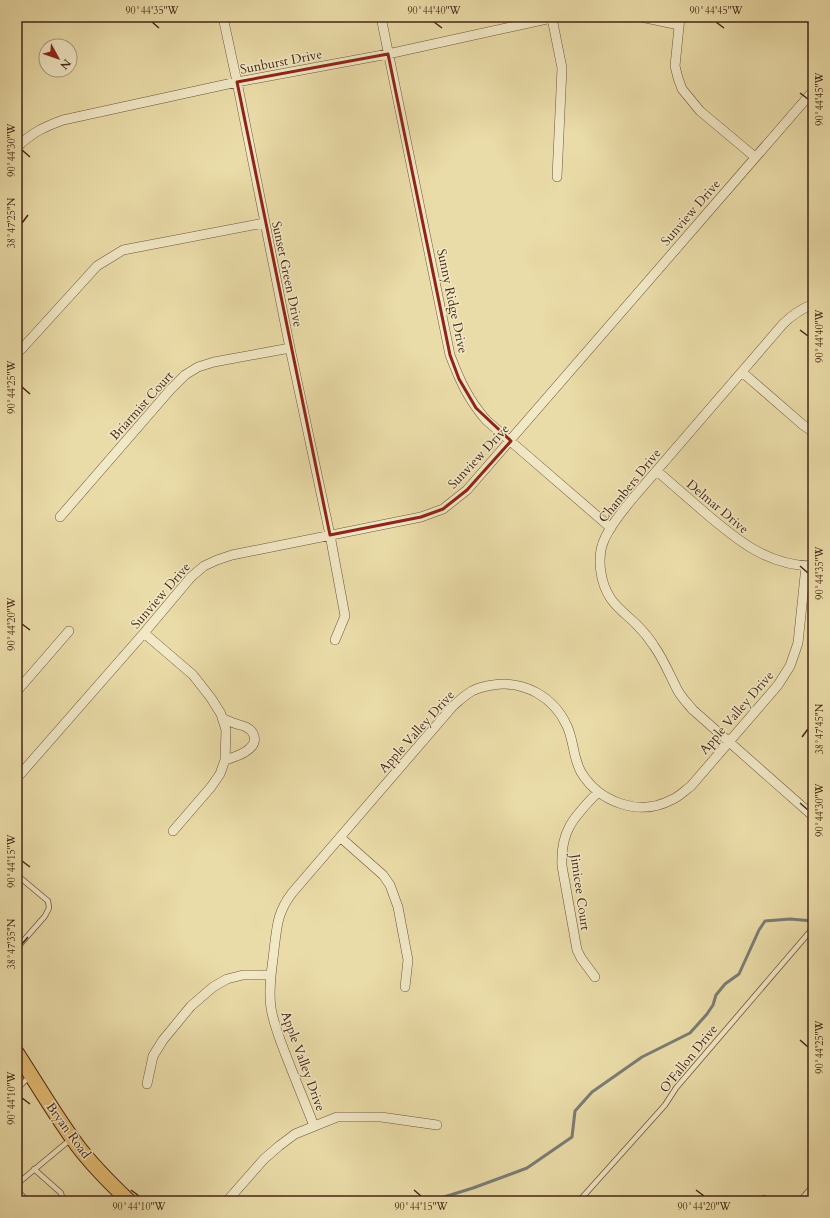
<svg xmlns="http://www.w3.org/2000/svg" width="830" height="1218" font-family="Cardo,serif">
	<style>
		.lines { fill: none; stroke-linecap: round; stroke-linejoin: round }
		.stream { stroke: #7a7d76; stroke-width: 3 }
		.lane-casing { stroke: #6e533b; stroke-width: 6 }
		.street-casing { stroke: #6e533b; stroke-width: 10 }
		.primary-casing { stroke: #452517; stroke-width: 16 }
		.lane { stroke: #f1e8c6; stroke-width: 4.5 }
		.street { stroke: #f1e8c6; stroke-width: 9 }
		.primary { stroke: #e5be74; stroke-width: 14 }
		.marked { fill: none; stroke: #8f2418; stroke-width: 3; stroke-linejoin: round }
		.ticks { fill: none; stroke: #452517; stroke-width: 1.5 }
		.labels { text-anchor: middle; stroke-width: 3; stroke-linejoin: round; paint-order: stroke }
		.street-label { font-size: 13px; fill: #452517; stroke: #f1e8c6 }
		.neatline { fill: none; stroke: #452517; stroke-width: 1.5 }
		.ticks-label { font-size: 10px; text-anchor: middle; fill: #452517 }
	</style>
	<rect width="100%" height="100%" fill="#eadca8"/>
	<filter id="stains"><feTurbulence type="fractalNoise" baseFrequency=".005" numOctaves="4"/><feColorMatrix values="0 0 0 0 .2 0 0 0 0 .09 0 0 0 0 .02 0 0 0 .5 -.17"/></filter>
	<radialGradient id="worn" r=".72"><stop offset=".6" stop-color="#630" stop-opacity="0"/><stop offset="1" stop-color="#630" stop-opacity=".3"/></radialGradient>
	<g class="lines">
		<path class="stream" d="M431,1201L473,1188L527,1168L572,1137L575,1111L592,1092L642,1057L690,1033L707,1014L713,1005L716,995L725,984L739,974L759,930L765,921L790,919L813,921"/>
		<g class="lane-casing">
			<path id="lane" d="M17,875L48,901L49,908L45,916L17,948
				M17,1089L30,1076
				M34,1169L61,1193L62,1197L60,1201
				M17,1184L71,1139
				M17,1190L27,1201
				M579,1201L665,1105L676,1088L813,928
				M762,1201L764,1198
				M800,1201L811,1188L813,1190"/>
		</g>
		<g class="street-casing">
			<path id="street" d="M223,17L237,82L290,348L330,535L345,616L335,640
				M381,17L450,355C460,381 468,399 486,420L611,528
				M641,17L679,25
				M680,17L675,66L678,78L682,89L700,111L755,157
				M552,18L562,68L557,177
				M17,147C33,132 44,127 63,120L237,82L388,54L556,17
				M813,304C801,309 792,315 783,324L633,498C623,510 612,523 605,538C596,556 600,583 611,599C618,609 628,616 637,625C643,631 649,638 654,646C664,660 670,676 678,691C682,698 688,704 693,710L813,816
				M17,354L97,266L123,250L264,223
				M742,372L803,425L813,432
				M657,471C672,484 688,498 703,511C736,539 767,566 813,566
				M60,517L170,390L185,375L198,367L214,362L290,348
				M144,633L193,675L211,698L221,714L226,730L225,760L220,774L211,787L173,831
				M17,691L69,631
				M222,718C226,720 230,722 234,723C238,725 242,725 246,727C250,729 253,732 254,736C258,750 235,757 225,760
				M17,778L144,633L191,577L204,566L217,560L232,555L421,517L443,509L467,490L813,91
				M340,837L383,875L390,885L398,907L408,960L405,987
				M595,977L581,958L577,950L562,866C560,830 575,816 598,792
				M147,1084L153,1056L163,1040L191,1006L213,987L227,979L243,975H271
				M314,1126C306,1105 297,1084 289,1063C282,1045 274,1027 271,1008C268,988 272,969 274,950C277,926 277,913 292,893L453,706C459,701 465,695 472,691C478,688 486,686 493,685C524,680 554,697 567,726C574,741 573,758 581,772C599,802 639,817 671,800C679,797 684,791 691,786L778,685L790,666L798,643L806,566
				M227,1201L264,1159L279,1146L295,1134L337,1117H381L437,1125"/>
		</g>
		<g class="primary-casing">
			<path id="primary" d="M17,1053C37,1084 55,1115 77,1145C92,1165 111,1184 129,1201"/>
		</g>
		<use href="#lane" class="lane"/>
		<use href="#street" class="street"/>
		<use href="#primary" class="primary"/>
	</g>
	<path class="marked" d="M388,54L450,355L459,379L476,408L511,441L467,490L443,509L421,517L330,535L237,82Z"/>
	<path class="ticks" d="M152,22L159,28M434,22L442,28M716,22L724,28M800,93L808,99M22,150L30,157M22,223L28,215M800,330L808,336M22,387L30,394M800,566L808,573M22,624L30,630M802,737L808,729M800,803L808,810M22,861L30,867M22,944L28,937M800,1040L808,1047M22,1098L30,1104M131,1190L139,1196M414,1190L421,1196M696,1190L704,1196"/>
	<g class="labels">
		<g class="street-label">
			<text transform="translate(281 61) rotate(-11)" y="5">Sunburst Drive</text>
			<text transform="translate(690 212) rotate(-49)" y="5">Sunview Drive</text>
			<text transform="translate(288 274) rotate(78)" y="5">Sunset Green Drive</text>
			<text transform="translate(453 301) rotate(78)" y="5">Sunny Ridge Drive</text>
			<text transform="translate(141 405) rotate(-48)" y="5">Briarmist Court</text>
			<text transform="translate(478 456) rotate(-47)" y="5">Sunview Drive</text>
			<text transform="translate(629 485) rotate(-51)" y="5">Chambers Drive</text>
			<text transform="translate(718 506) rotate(40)" y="5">Delmar Drive</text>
			<text transform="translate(160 595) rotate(-49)" y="5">Sunview Drive</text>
			<text transform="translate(736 712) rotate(-49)" y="5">Apple Valley Drive</text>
			<text transform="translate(416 731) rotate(-48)" y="5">Apple Valley Drive</text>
			<text transform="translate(581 892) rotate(82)" y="5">Jimicee Court</text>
			<text transform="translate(688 1058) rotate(-51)" y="5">O'Fallon Drive</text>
			<text transform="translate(304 1061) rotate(70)" y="5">Apple Valley Drive</text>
			<text transform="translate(69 1130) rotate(54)" y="5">Bryan Road</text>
		</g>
	</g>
	<rect width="830" height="1218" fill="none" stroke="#eadca8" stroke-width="44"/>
	<g transform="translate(58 58) rotate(130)"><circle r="19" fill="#f1e8c6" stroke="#ac9a80"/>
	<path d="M0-3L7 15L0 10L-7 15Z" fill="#8f2418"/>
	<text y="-6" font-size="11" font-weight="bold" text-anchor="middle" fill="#452517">N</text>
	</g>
	<rect x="22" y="22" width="786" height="1174" class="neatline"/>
	<g class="ticks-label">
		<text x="152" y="14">90°44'35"W</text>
		<text x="434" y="14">90°44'40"W</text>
		<text x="716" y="14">90°44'45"W</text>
		<text transform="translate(819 99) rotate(-90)" y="4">90°44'45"W</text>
		<text transform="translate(11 150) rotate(-90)" y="4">90°44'30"W</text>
		<text transform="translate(11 223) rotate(-90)" y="4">38°47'25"N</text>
		<text transform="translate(819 336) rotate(-90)" y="4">90°44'40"W</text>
		<text transform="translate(11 387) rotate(-90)" y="4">90°44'25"W</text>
		<text transform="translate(819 573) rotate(-90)" y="4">90°44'35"W</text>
		<text transform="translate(11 624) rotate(-90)" y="4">90°44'20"W</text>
		<text transform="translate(819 729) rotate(-90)" y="4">38°47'45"N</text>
		<text transform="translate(819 810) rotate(-90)" y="4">90°44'30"W</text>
		<text transform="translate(11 861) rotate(-90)" y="4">90°44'15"W</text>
		<text transform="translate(11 944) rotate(-90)" y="4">38°47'35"N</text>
		<text transform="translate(819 1047) rotate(-90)" y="4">90°44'25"W</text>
		<text transform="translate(11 1098) rotate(-90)" y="4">90°44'10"W</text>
		<text x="139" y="1210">90°44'10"W</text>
		<text x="421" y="1210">90°44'15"W</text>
		<text x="704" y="1210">90°44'20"W</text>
	</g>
	<rect width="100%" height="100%" filter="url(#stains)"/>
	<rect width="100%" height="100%" fill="url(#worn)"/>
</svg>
